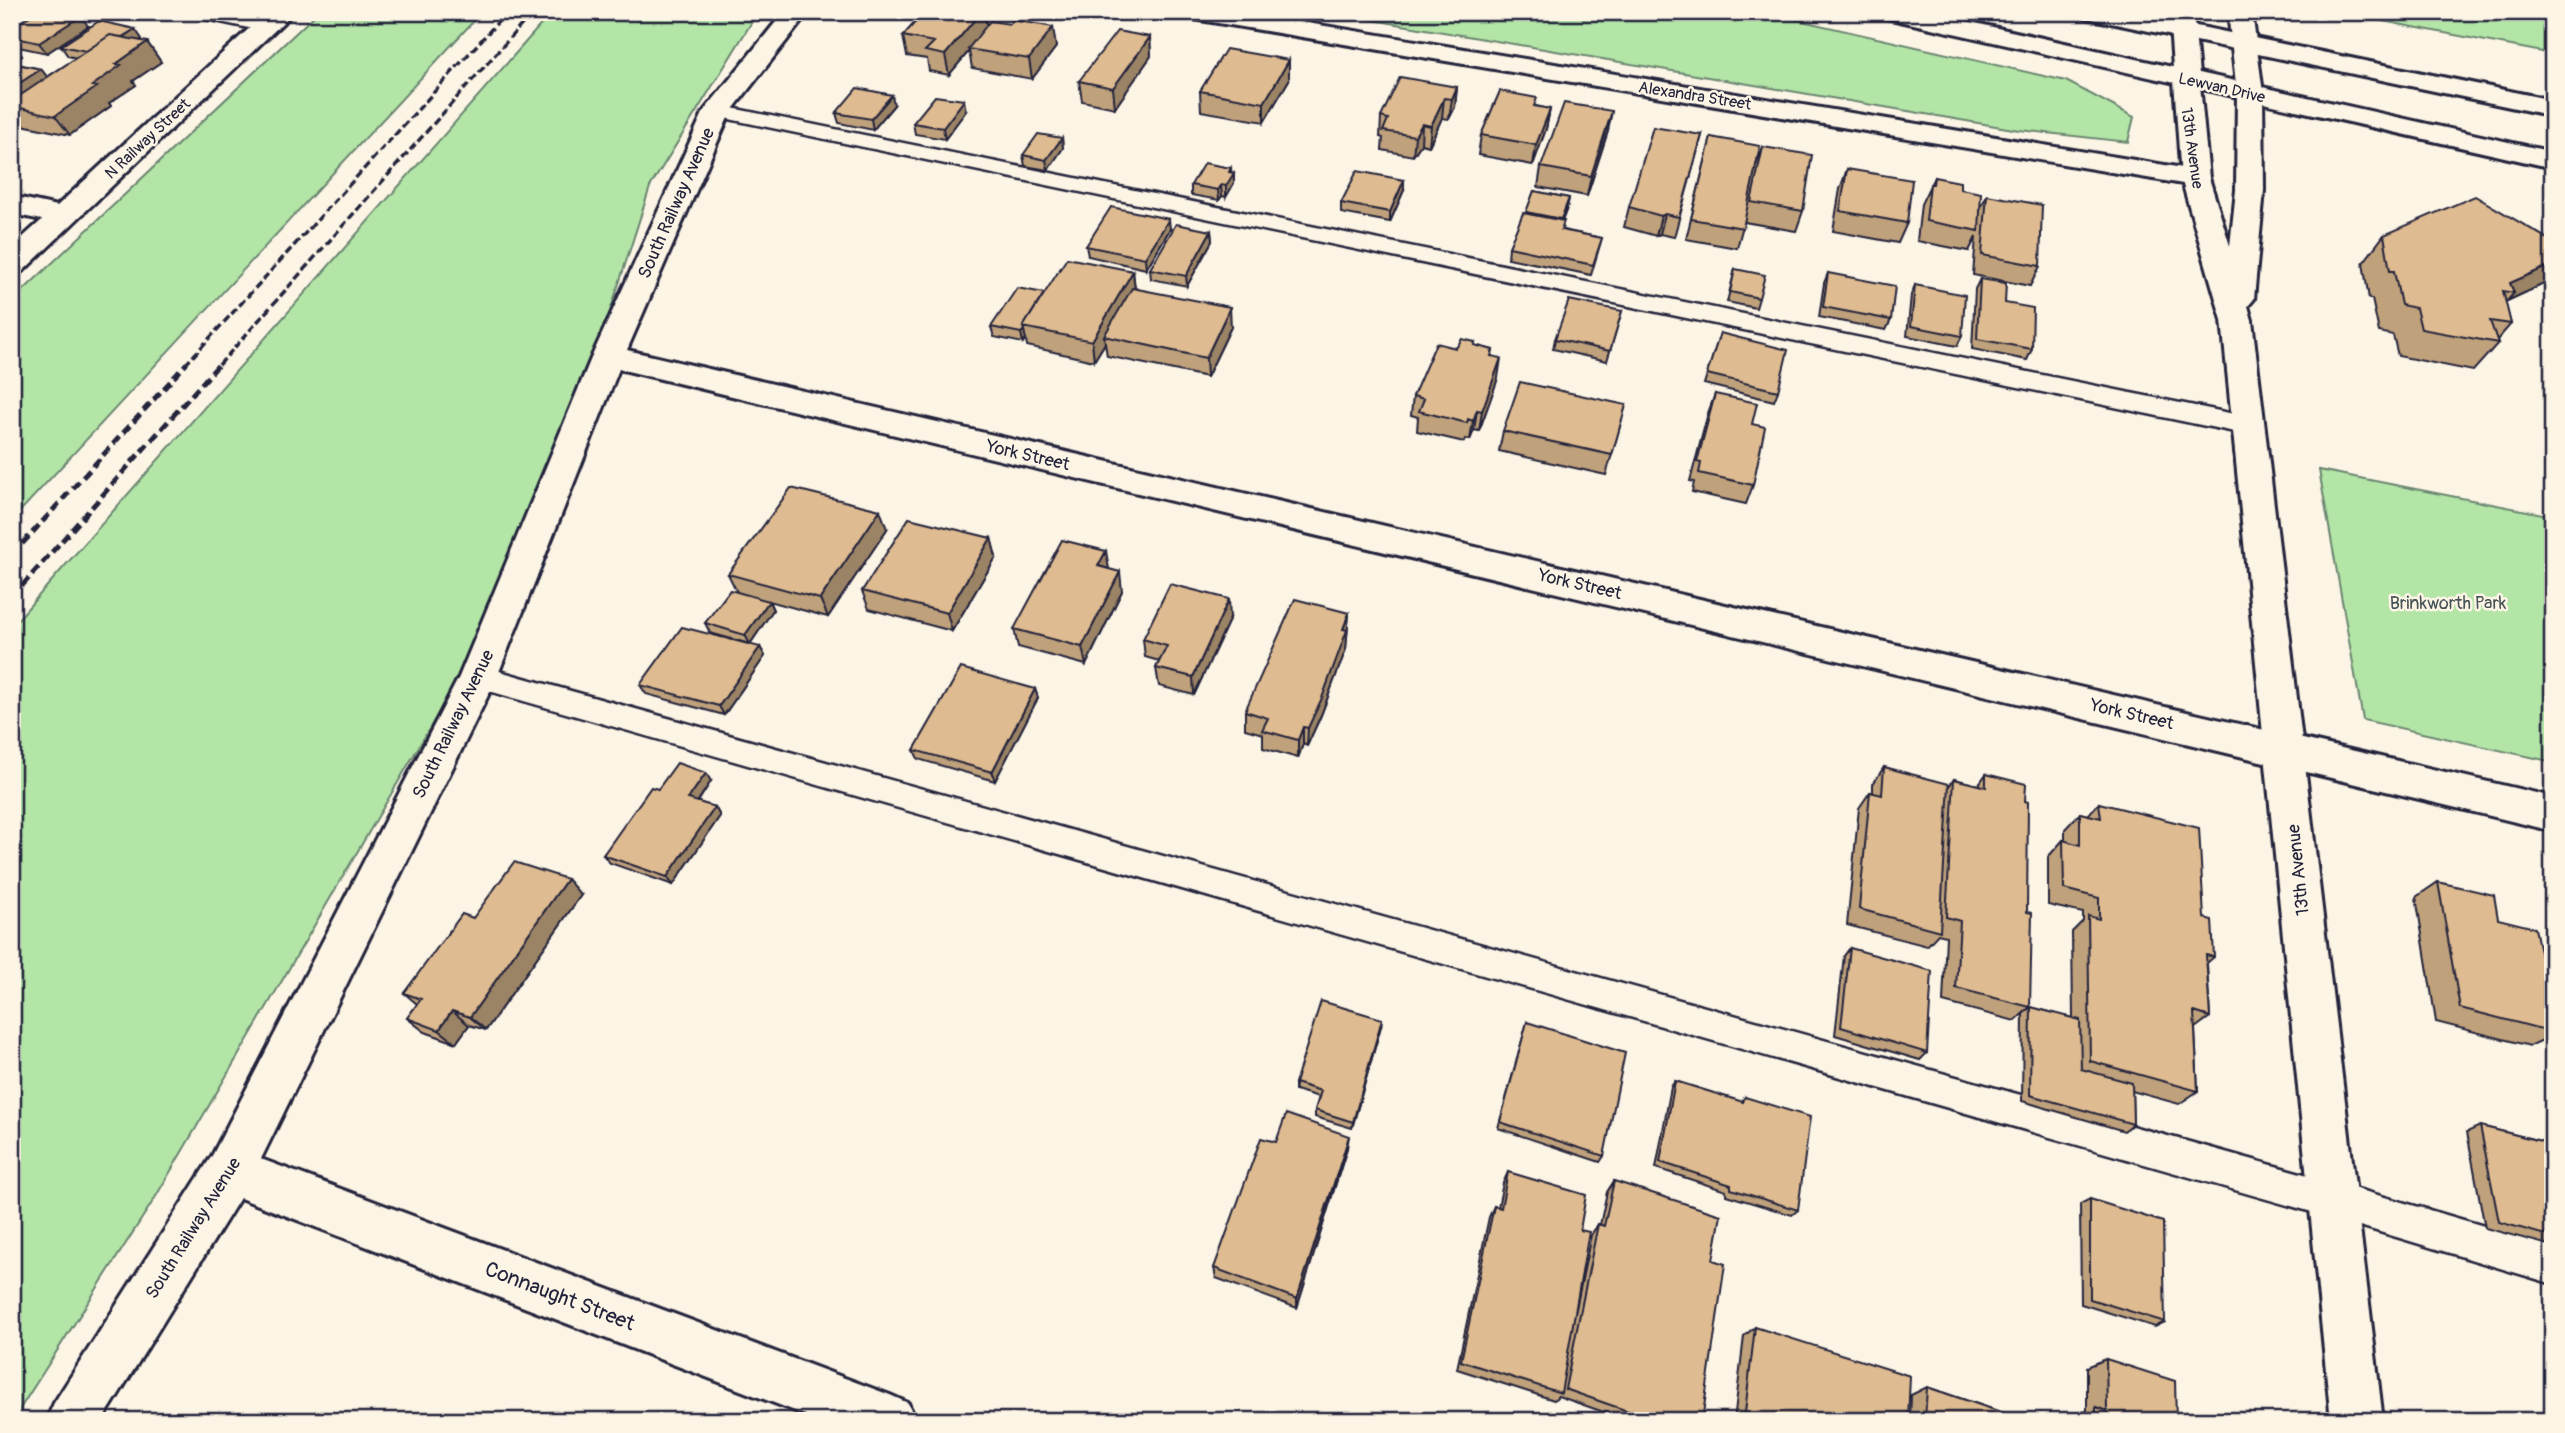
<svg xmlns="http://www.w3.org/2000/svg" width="2565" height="1433" font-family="Pangolin,sans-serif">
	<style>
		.green { fill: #b2e5a6; stroke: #6a8470; stroke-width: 2 }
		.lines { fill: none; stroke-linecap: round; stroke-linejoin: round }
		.service-casing { stroke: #22223b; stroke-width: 5 }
		.minor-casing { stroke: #22223b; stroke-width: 6 }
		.tertiary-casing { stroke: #22223b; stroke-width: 6 }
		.secondary-casing { stroke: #22223b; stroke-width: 6 }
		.service { fill: #fcf5e5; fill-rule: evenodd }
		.minor { fill: #fcf5e5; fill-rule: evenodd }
		.tertiary { fill: #fcf5e5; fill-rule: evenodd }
		.secondary { fill: #fcf5e5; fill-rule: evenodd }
		.rail-far1 { stroke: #22223b; stroke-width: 3.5; stroke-dasharray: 8 3.5; stroke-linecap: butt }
		.rail { stroke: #22223b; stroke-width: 5; stroke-dasharray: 10 5; stroke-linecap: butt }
		.wall { fill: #bfa17c; stroke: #22223b; stroke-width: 2 }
		.shaded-wall { fill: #9b8365; stroke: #22223b; stroke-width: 2 }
		.building { fill: #debb90; stroke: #22223b; stroke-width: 2 }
		.labels { text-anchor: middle; stroke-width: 5; stroke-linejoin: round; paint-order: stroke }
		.far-street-label { font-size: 16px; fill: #22223b; stroke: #fcf5e5 }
		.street-label { font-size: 18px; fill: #22223b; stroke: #fcf5e5 }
		.park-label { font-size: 18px; fill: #465356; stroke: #fcf5e5 }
		.near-street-label { font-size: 21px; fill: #22223b; stroke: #fcf5e5 }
	</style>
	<rect width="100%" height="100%" fill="#fcf5e5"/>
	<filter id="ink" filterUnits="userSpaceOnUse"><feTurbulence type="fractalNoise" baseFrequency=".0143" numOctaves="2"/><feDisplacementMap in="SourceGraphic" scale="14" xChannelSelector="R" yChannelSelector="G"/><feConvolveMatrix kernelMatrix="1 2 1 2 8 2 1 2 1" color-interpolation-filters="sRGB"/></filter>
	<g filter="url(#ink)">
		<path class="green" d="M318,12H482L12,520V301Z
			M552,12H758L650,187L598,349L473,654L155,1198L12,1421V626Z
			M1326,12H1762L2066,81L2134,117L2128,142L2019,130Z
			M2339,12H2553V54L2362,17Z
			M2319,470L2553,516V762L2363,720Z"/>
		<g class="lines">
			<g class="service-casing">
				<path id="service" d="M190,12H229L275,22L278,26L268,32L192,16Z
					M717,105L2249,417L2258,420L2262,426L2258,432L2249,435L710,115L707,111L710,107Z
					M478,665L2333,1182L2553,1246V1284L2333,1218L468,685L463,677L468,669Z"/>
			</g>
			<g class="minor-casing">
				<path id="minor" d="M267,12H294L23,271L12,273V247L42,220L12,214V196L57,206Z
					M784,12H809L730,113L627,350L2553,797V831L619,369L497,677L261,1159L890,1395L908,1403L916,1421H821L240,1198L102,1421H46L54,1403L213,1154L459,677L592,356L704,111Z
					M1182,12H1241L2195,170L2205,172L2209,178L2205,184L2195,186L1194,19L1185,17Z"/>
			</g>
			<g class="tertiary-casing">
				<path id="tertiary" d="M2169,12H2193L2209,178L2230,246L2236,190L2237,93L2228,12H2252L2263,93L2264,190L2254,299L2248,306L2252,320L2383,1421H2331L2222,320L2181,178Z"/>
			</g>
			<g class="secondary-casing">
				<path id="secondary" d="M1879,12H1926L2553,152V168L1891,19L1882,17Z
					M2080,12H2129L2553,100V116L2092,19L2083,17Z"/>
			</g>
			<use href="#service" class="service"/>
			<use href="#minor" class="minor"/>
			<use href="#tertiary" class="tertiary"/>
			<use href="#secondary" class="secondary"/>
			<path class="rail-far1" d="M185,365L507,12
				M219,365L533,12"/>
			<path class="rail" d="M12,555L187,363
				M12,597L220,363"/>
		</g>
		<path class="wall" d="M924,12H984L987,25L1056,47L1032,79L972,68L969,51L949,75L929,71L927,59L907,56L903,36Z
			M88,26L47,53L14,46L22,56L12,62V27Z
			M1150,37L1151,56L1115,108L1082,101L1079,81Z
			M142,39L139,41L147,42L161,62L133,81L136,85L109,103L111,106L70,135L22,125L15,116L12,118V63L41,69L47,77L76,58L68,56L61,46Z
			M1289,80L1264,122L1201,111L1200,91Z
			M1457,87L1455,107L1449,119L1442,118L1429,146L1421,144L1413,156L1382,150L1383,138L1380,137L1381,117Z
			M894,105L873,130L839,123L836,113Z
			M1536,106L1550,109L1546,129L1533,165L1478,155L1481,135Z
			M966,111L945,139L915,134L913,123Z
			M1608,131L1587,196L1538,187L1541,167Z
			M1702,135L1674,237L1660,234L1656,236L1624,227L1629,207Z
			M1711,137L1756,166L1763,147L1803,211L1796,231L1744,222L1737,248L1686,239Z
			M1062,138L1063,148L1048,170L1025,166L1023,155Z
			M1847,169L1907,223L1898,243L1833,231L1840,189Z
			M1231,172L1234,173V183L1226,197L1222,196L1219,200L1191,195V185Z
			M1934,177L1960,189L1980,209L1987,195L2040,266L2030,286L1973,275L1976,237L1969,251L1917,241L1921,204Z
			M1404,190L1390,222L1341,213V203Z
			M1534,191L1569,198L1567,208L1562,221L1563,230L1602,238L1591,275L1508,258L1509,247L1526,214Z
			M1170,229L1146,269L1088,256L1086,246Z
			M1211,231L1212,241L1187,286L1151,279L1150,269Z
			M2384,235L2548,282L2507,301L2505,303L2511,324L2497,340L2498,343L2473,371L2398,356L2393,335L2379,332L2372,299H2369L2363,263Z
			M1735,269L1759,298L1756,308L1727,302Z
			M1133,271L1135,288L1231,327L1207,377L1107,356L1105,343L1094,361L1027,346L1026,340L1023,343L994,337L991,327L1044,293Z
			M1828,273L1891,320L1886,330L1819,317L1824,283Z
			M1980,279L2032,349L2027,360L1972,349L1975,289Z
			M1915,285L1962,336L1957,346L1907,336L1911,295Z
			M1622,311L1607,361L1553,349L1555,339Z
			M1720,333L1778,391L1774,401L1704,384Z
			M1475,342L1474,345L1493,350L1492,356L1498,378L1479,431L1474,430L1470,440L1465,439L1464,442L1417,431L1418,417L1411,415L1413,396L1456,348Z
			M1715,394L1752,424L1753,485L1746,504L1692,492L1694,482L1690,481L1708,413Z
			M1626,405L1606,475L1499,451L1503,431Z
			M887,529L828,617L769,601L773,610L750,644L710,633L705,623L737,592L728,574Z
			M991,538L996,557L952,631L869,609L862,591Z
			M1109,569L1122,591L1086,665L1018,647L1014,629Z
			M1349,613L1346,649L1321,715L1307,746L1303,744L1298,758L1263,748V734L1245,729V711Z
			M1230,618L1194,695L1159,686L1156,668L1159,661L1145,657L1143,639Z
			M760,647L765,656L724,715L646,694L640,685Z
			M1035,689L1038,698L995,781L918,759L914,750Z
			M1884,767L1949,786L1954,779L1978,785L1986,774L2027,912L2030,1007L2015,1021L1943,1002L1946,936L1938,934L1927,946L1847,925L1859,808L1870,792H1873V784Z
			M711,781L698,802L715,807L720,816L673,885L610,863L603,855L658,789Z
			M2099,803L2204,918L2214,957L2207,963L2210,1017L2195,1028L2198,1091L2179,1104L2132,1091L2133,1124L2124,1131L2022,1101L2023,1014L2031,1007L2073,1018L2072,932L2083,921V913L2048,905V857L2063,840L2065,841V829L2080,813L2088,815Z
			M2438,882L2498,919L2553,1014V1035L2530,1046L2436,1022L2416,897Z
			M581,895L486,1030L469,1025L456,1043L425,1032L407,1018L417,1004L404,993L473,918Z
			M1850,948L1927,1053L1920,1060L1835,1035L1844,956Z
			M1527,1022L1604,1156L1600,1162L1498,1128Z
			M1381,1026L1352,1128L1315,1117V1110L1319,1097L1295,1090V1083Z
			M1675,1081L1741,1102L1745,1097L1798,1210L1792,1215L1726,1195V1191L1656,1168L1671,1087Z
			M2480,1126L2553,1144V1246L2485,1228L2467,1132Z
			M1276,1142L1347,1148L1297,1308L1216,1278L1214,1268Z
			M1508,1172L1580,1230L1575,1314L1591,1235L1598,1224L1600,1225L1607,1192L1614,1181L1713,1260L1702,1421H1629L1558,1396L1554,1400L1457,1369L1489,1217L1494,1206L1498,1207L1503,1183Z
			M2090,1199L2165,1322L2155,1327L2081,1304L2080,1204Z
			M1755,1327L1908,1421H1734L1744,1336Z
			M2106,1359L2176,1421H2076V1414L2087,1411V1367Z
			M1927,1387L2027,1421H1910L1911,1395Z"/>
		<path class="shaded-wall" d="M981,12H984L987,28L968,49L969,51L949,75L945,55Z
			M81,16L88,26L47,53L39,43Z
			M1053,27L1056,47L1032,79L1029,59Z
			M135,29L142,39L105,64L98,54Z
			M1150,37L1151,56L1115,108L1113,88Z
			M147,42L161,62L133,81L136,85L109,103L111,106L70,135L55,116L92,86L116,64Z
			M12,43L22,56L12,62Z
			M1289,60V80L1264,122V103Z
			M41,69L56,88L12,106V88Z
			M1457,87L1455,107L1449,119L1452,99Z
			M892,95L894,105L873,130L871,119Z
			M1444,98L1442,118L1429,146L1431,126Z
			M964,100L966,111L945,139L943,128Z
			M1550,109L1546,129L1533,165L1536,145Z
			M1612,111L1608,131L1587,196L1591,176Z
			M1422,124L1421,144L1413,156L1415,136Z
			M1062,138L1063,148L1048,170L1046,160Z
			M1231,168L1232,176L1234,173V183L1226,197V186L1229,172Z
			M1404,180V190L1390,222V212Z
			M1221,185L1222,196L1219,200L1218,190Z
			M1569,198L1567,208L1559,229L1561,219Z
			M1665,214L1660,234L1656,236L1661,216Z
			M1169,219L1170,229L1146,269L1145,258Z
			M1211,231L1212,241L1187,286L1186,276Z
			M2553,264V277L2548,282L2507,301L2514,293L2510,283Z
			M1133,271L1135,291L1104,336L1105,343L1094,361L1092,341Z
			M1230,307L1231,327L1207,377L1206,358Z
			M1024,330L1026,340L1023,343L1021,333Z
			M1501,358L1498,378L1479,431L1482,411Z
			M1477,410L1474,430L1470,440L1473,421Z
			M880,510L887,529L828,617L820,599Z
			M991,538L996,557L952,631L947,613Z
			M1106,551L1109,569L1098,566Z
			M1120,572L1122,591L1086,665L1082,647Z
			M1229,599L1230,618L1194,695L1193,677Z
			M769,601L773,610L750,644L745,635Z
			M1349,613L1346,649L1321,715L1307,746L1308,728Z
			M760,647L765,656L724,715L719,706Z
			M1035,689L1038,698L995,781L992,772Z
			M1303,727V744L1298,758V740Z
			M706,773L711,781L694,807L688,799Z
			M715,807L720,816L673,885L667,877Z
			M567,879L581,895L486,1030L470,1017Z
			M452,1011L469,1025L456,1043L439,1030Z
			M1382,1019L1381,1026L1352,1128L1353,1122Z
			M1349,1136L1347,1148L1297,1308V1299Z"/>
		<path class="building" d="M36,12H65L81,16L39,43L12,37V27Z
			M924,12H981L945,55L925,51L934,42L903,36Z
			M1013,20L1053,27L1029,59L968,49L990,21L1010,24Z
			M99,21L135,29L122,37L110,35L86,51L61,46Z
			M1117,31L1150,37L1113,88L1079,81Z
			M110,35L147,42L116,64L121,65L92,86L97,87L55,116L12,106V101Z
			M1226,49L1289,60L1264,103L1200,91Z
			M12,63L41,69L12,88Z
			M1400,77L1457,87L1452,99L1444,98L1431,126L1422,124L1415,136L1383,131L1388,119L1381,117Z
			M857,88L892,95L871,119L836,113Z
			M1500,91L1537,98L1534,106L1550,109L1536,145L1481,135Z
			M935,96L964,100L943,128L913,123Z
			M1564,103L1612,111L1591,176L1541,167Z
			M1653,127L1702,135L1679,217L1665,214L1661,216L1629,207Z
			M1038,134L1062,138L1046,160L1023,155Z
			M1711,137L1760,146L1743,228L1691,219Z
			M1763,147L1812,155L1803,211L1751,202Z
			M1204,163L1231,168L1229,172L1234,173L1226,186L1221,185L1218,190L1191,185Z
			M1847,169L1912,180L1907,223L1840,211Z
			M1357,171L1404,180L1390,212L1341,203Z
			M1934,177L1960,182V189L1981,193L1979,231L1926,221L1930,184H1933Z
			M1534,191L1569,198L1561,219L1526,212Z
			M1987,195L2042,205L2040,266L1982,255Z
			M2475,196L2553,242V264L2510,283L2514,293L2503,291L2511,324L2490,321L2498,343L2421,329L2416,308L2401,305L2394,271H2390L2384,235Z
			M1111,207L1169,219L1145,258L1086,246Z
			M1523,213L1564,221L1561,230L1602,238L1593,265L1509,247Z
			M1176,224L1211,231L1186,276L1150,269Z
			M1067,258L1133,271L1092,341L1023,327Z
			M1735,269L1765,275L1759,298L1730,292Z
			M1828,273L1895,286L1891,320L1823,307Z
			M1980,279L2006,283L2005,303L2033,308L2032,349L1977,339Z
			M1915,285L1965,295L1962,336L1911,326Z
			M1017,288L1044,293L1023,327L1024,330L1021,333L991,327Z
			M1132,288L1230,307L1206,358L1104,336Z
			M1569,300L1622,311L1610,351L1555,339Z
			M1720,333L1788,350L1778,391L1707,374Z
			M1462,339L1475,342L1474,345L1493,350L1491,356L1501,358L1482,411L1477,410L1473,421L1468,419L1467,423L1419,411L1424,399L1413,396L1436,343L1456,348Z
			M1520,382L1626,405L1612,455L1503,431Z
			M1715,394L1757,403L1752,424L1765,427L1753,485L1699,473L1701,463L1697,462Z
			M791,488L880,510L820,599L728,574Z
			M909,518L991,538L947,613L862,591Z
			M1062,540L1106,551L1098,566L1120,572L1082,647L1014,629Z
			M1170,584L1229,599L1193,677L1156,668L1167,646L1143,639Z
			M730,590L769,601L745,635L705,623Z
			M1295,599L1349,613L1343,629L1347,630L1322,698L1308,728L1303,727L1298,740L1262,730L1268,718L1245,711Z
			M682,627L760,647L719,706L640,685Z
			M961,668L1035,689L992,772L914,750Z
			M677,763L706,773L688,799L715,807L667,877L603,855L651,787L658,789Z
			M1884,767L1949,784L1940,931L1859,909L1870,792L1882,795Z
			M1986,774L2026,784L2025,801L2028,802L2027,912L2032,913L2030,1007L1956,988L1960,921L1946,917L1954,779L1986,787Z
			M2099,803L2199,828L2204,918L2212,920L2214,957L2206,955L2210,1017L2194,1012L2198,1091L2090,1061L2088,916L2099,919V898L2064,889L2063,840L2080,845V813L2101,818Z
			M514,862L567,879L470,1017L452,1011L439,1030L407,1018L421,999L404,993L462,914L473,918Z
			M2438,882L2494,895L2498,919L2535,928L2553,1014V1032L2460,1008Z
			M1850,948L1932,971L1927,1053L1841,1027Z
			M1321,1001L1382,1019L1353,1122L1315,1110L1321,1091L1295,1083Z
			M2031,1007L2080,1020L2081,1069L2132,1083L2133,1124L2030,1095Z
			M1527,1022L1625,1053L1604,1156L1500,1122Z
			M1675,1081L1743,1102L1745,1097L1810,1117L1798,1210L1731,1189V1185L1660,1162Z
			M1286,1114L1349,1136L1297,1299L1214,1268L1261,1138L1276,1142Z
			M2480,1126L2553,1144V1237L2499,1222Z
			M1508,1172L1586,1195L1580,1230L1589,1232L1561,1393L1461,1361L1494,1206L1501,1208Z
			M1614,1181L1721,1215L1713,1260L1725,1264L1702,1421H1656L1565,1389L1598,1224L1604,1226Z
			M2090,1199L2163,1222L2165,1322L2090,1299Z
			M1755,1327L1910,1376L1908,1421H1744Z
			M2106,1359L2175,1381L2176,1421H2096V1407L2107,1411Z
			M1927,1387L2027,1421H1925Z"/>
	</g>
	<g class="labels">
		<g class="far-street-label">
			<text transform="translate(2222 87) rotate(13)" y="6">Lewvan Drive</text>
			<text transform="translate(1695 95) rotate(9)" y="6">Alexandra Street</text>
			<text transform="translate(147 138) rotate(-43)" y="6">N Railway Street</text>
			<text transform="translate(2193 148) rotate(82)" y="6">13th Avenue</text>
		</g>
		<g class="street-label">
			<text transform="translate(676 203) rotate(-66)" y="6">South Railway Avenue</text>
			<text transform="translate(1028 455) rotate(13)" y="6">York Street</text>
			<text transform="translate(1580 584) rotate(13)" y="6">York Street</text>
			<text transform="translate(2132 714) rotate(13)" y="6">York Street</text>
			<text transform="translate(453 724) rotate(-64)" y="6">South Railway Avenue</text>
			<text transform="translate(2298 870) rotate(-96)" y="6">13th Avenue</text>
			<text transform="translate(193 1228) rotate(-58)" y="6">South Railway Avenue</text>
		</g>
		<g class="park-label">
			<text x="2448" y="609">Brinkworth Park</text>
		</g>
		<g class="near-street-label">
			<text transform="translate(560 1296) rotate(21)" y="7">Connaught Street</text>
		</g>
	</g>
	<rect width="2565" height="1433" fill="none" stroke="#fcf5e5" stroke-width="42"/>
	<rect x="21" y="21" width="2523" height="1391" fill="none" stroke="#22223b" stroke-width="2.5" filter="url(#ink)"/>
</svg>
